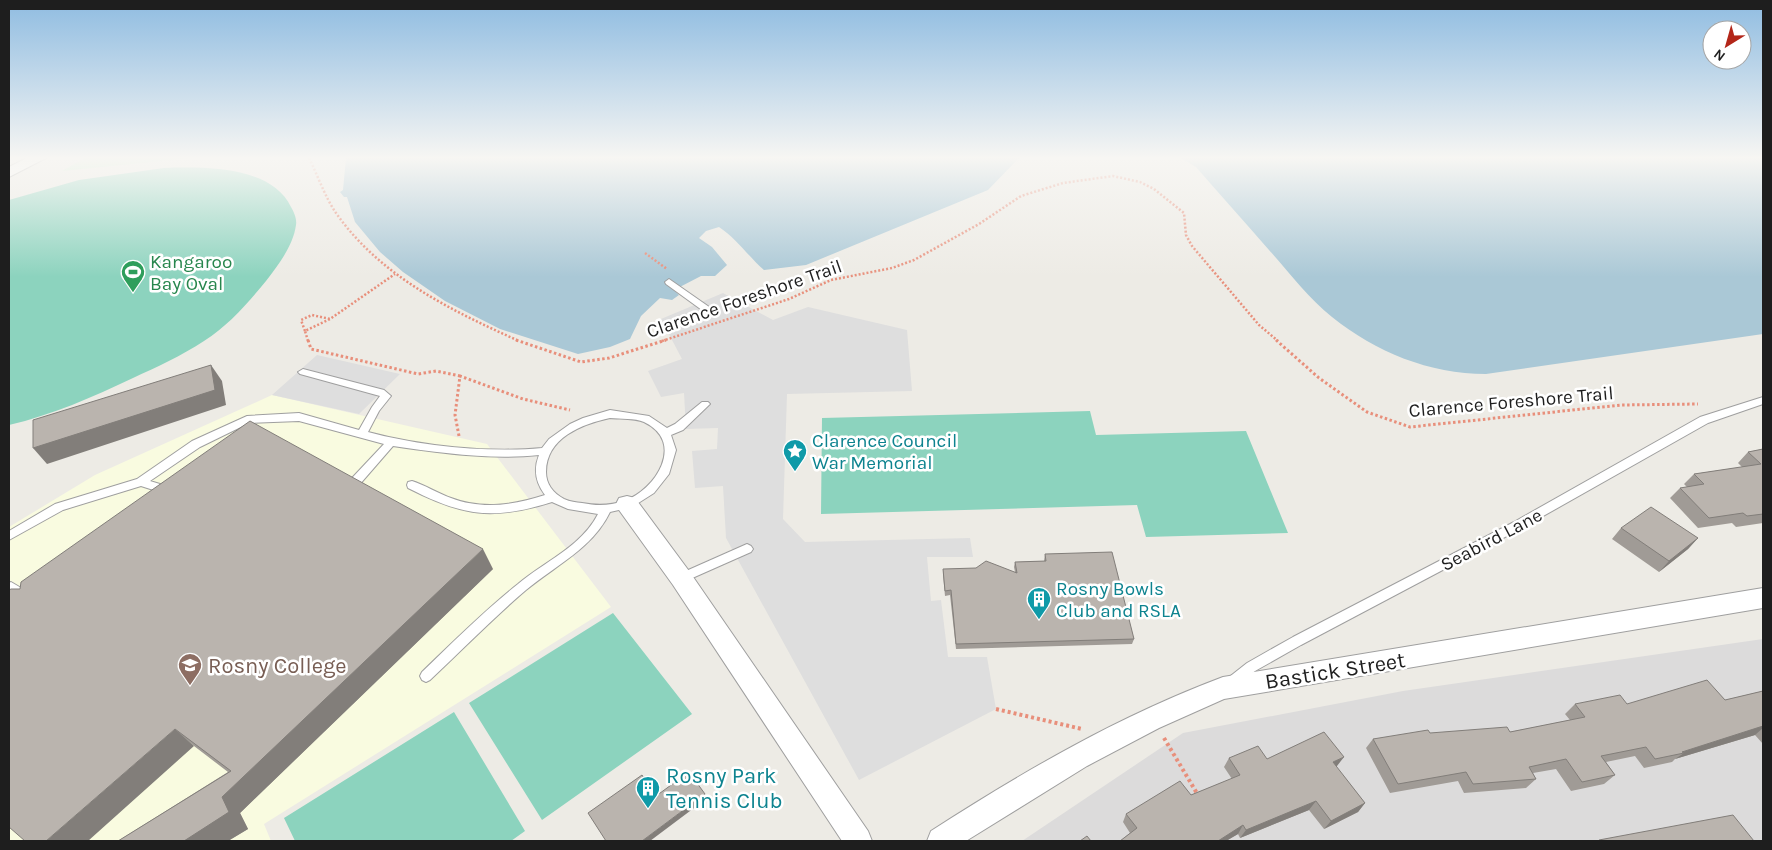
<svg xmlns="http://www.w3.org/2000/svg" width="1772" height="850" font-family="Karla,sans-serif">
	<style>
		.residential { fill: #dcdbdb }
		.education { fill: #f9fbe0 }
		.park { fill: #c7f2ce }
		.pitch { fill: #8cd3be }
		.parking { fill: #dedede }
		.water { fill: #aac8d6 }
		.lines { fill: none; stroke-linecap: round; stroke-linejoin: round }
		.lane-casing { stroke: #9f9f9f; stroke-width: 2 }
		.street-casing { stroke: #9f9f9f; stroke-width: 2 }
		.path-far2 { stroke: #e88f7b; stroke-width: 2.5; stroke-dasharray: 2 2; stroke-linecap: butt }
		.path-far1 { stroke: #e88f7b; stroke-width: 3; stroke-dasharray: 2.5 2.5; stroke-linecap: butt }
		.path { stroke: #e88f7b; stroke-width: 4; stroke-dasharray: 3 3; stroke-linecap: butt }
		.lane { fill: #fff; fill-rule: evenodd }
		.street { fill: #fff; fill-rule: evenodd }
		.wall { fill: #a09b96 }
		.shaded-wall { fill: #827e7a }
		.building { fill: #bab4ae; stroke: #827e7a }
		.labels { text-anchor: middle; stroke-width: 5; stroke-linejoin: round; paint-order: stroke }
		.leisure-label { font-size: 19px; fill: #27864d; stroke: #fff; text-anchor: start }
		.street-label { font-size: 19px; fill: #1e1e1e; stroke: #fff }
		.culture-label { font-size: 19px; fill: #0d838f; stroke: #fff; text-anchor: start }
		.near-education-label { font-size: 22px; fill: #785e54; stroke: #fff; text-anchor: start }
		.near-street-label { font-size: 22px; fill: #1e1e1e; stroke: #fff }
		.near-culture-label { font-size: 22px; fill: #0d838f; stroke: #fff; text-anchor: start }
	</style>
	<rect width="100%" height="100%" fill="#edebe5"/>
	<path class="residential" d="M1763,639V841H1022L1183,733L1403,691Z"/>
	<path class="education" d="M272,395L487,444L611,607L264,824L271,841H9V527L95,475Z"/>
	<path class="park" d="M85,158H191L62,171Z"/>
	<path class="pitch" d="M164,168C202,167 271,165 291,207C294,212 297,219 296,225C293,246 279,264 266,281C247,304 229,325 204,341C181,356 157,367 133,378C93,397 52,415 9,425V200L79,180Z
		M1090,411L1096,435L1246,431L1288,533L1146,537L1137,505L821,514L822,418Z
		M613,613L692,714L542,820L469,703Z
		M454,712L525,831L511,841H295L284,818Z"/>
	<path class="parking" d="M723,293L773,320L808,307L907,330L912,391L787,394L783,519L805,542L970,538L973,557H927L931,601L941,600L948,657H987L996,709L859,780L726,538L723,486L695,488L692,451L717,449L718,428L686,429L684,393L661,397L648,371L682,359L661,319Z
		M317,355L400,374L359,414L272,395Z"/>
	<path class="water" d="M346,158H1019L988,190L806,265L764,270C748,256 737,239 719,227L706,231L699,238L712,247L727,265L715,276H701L674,290L679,295L672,300L660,298L641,316L630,339L610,347L578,354L500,329L445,301L403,272L380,252L355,222L347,197H344L340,192L343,190Z
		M1181,158H1763V334L1486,374C1429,374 1376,352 1332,317C1308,298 1289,272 1269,250C1245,222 1220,195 1196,167Z"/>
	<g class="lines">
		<g class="lane-casing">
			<path id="lane" d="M669,279L712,309L713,311L712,313H706L666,284L665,282Z
				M303,369L384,390L391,396L379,411L368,432C420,446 488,453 542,448L549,439L570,424L583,418L610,410L649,416L667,428L675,424L702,402H708L710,404L683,430L671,435L676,450L669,474L654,493L632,507L610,512C592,549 556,565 526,590C493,618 462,650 430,680L426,682L422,680L420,676L422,672C453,642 484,611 518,584C544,562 582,546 598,514L568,509L552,502C492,521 463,516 408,488L407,485L408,482L412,481C425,485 437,493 451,498C482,510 514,505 545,495C536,483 533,470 539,455C491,460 441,453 393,446L360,484H352L351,481L352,478L384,444L299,421L249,423L200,447L150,481L173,488L174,491L173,494L169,495L141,486L63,510L9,540V531L55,504L137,479L192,441L247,416L299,413L359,430L372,407L380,396L300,374L298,372ZM610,418C620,419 635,418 644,422C686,442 656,490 624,501C609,506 597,506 582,503C576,502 570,502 564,499C553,493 546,484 546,472C546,438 582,424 610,418Z
				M1763,397V404L1708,423L1522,528L1301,645L1255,671L1232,688L1228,686L1226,682L1228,678L1247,663L1293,637L1514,522L1700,417Z
				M747,544L751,546L753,549L751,552L681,583L677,581L675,578L677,575Z
				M11,582L28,592L30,595L28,598L24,600L11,593L9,594V583Z"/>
		</g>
		<g class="street-casing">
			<path id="street" d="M27,158H46L9,177V167Z
				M627,496L635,498L689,571L868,831L872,841H842L673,585L619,510L616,504L619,498Z
				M1763,588V608L1224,699L1159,728L1087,766L966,841H927L931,831C1024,771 1119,716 1223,677Z"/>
		</g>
		<path class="path-far2" d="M309,158C318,176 325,197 336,213C380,276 450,310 519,341
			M645,253L667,269
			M305,331L301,320L312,315L330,319
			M308,341L305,331L330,319L395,274
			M662,341L789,299L831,280L892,268L914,260L979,224L1021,196L1063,183L1113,176L1140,182L1154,189L1184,213L1186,235L1192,246L1259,325L1278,341"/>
		<path class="path-far1" d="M308,340L311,349L418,374L436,371L460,376
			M516,340L581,362L609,358L666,340
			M1276,340L1319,378L1367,412L1410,427L1621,405L1698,404
			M459,436L455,415L460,376L523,399L570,410"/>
		<path class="path" d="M996,709L1082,729
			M1164,738L1198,795"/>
		<use href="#lane" class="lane"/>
		<use href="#street" class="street"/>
	</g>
	<path class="wall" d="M1763,449V523L1736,527L1732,523L1698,528L1670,498L1680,488L1687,487L1684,484L1694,474L1742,467L1738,463L1748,452Z
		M1621,528L1698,538L1688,549L1659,572L1612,539Z
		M1045,554L1134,639L1132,644L956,649L950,595L945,596L943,574V569L1015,572L1014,567L1015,562L1044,561Z
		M493,569L240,813L248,829L228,841H118L228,772L194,746L9,590Z
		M1763,691V744L1755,735L1675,759L1672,762L1644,768L1635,756L1606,762L1615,775L1604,784L1571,791L1556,769L1533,773L1536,779L1526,788L1464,793L1458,781L1390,793L1366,748L1373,739L1430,733L1510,732L1570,720L1565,714L1575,704H1627L1725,700Z
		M1229,758L1267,759L1337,766L1336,767L1365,803L1358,812L1324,829L1309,810L1240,838L1238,834L1226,841H1120L1130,833L1123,822L1126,814L1191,795L1232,779L1224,767Z"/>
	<path class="shaded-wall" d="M211,365L222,381L226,405L47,464L33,448Z
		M1698,538L1688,549L1659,572L1669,561Z
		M483,549L493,569L240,813L248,829L228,841H184L222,797Z
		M1763,726V728L1755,735L1675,759L1684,753L1682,752Z
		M175,729L194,746L88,841H46Z
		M1344,757L1337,766L1326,771L1333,762Z
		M705,794L706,799L650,841H642Z
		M1316,801L1309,810L1240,838L1246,830Z
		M1365,803L1358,812L1324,829L1331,821Z
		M1243,825L1238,834L1226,841H1218Z"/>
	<path class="building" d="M211,365L215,390L33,448V420Z
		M250,421L483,549L222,797L229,812L184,841H118L231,771L175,729L46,841H25L9,827V590L11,589H20L21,582Z
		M1763,449V514L1747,516L1743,513L1709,518L1680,488L1704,484L1694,474L1761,464L1748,452Z
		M1651,507L1698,538L1669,561L1621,528Z
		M1112,552L1134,639L956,644L951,590L945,591L943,569L976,568L986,561L1017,573L1015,562L1046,561L1045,554Z
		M1707,680L1725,700L1763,691V726L1682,752L1684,753L1655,759L1646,747L1601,756L1615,775L1582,782L1566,759L1529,767L1536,779L1473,784L1466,772L1398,784L1373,739L1428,730L1430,733L1507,727L1510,732L1585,717L1575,704L1620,695L1627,704Z
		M1324,732L1344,757L1333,762L1365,803L1331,821L1316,801L1246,830L1243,825L1218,841H1120L1137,828L1126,814L1180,781L1191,795L1240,775L1229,758L1258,746L1267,759Z
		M689,772L705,794L642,841H606L588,813L642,775L656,796Z
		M1733,815L1754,841H1600L1599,840Z
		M1087,836L1091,841H1080Z"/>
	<linearGradient id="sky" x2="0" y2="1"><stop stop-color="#8fbce1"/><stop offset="0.57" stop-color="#f7f6f3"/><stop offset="1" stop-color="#f7f6f3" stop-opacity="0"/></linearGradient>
	<rect width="1772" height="277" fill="url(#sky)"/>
	<defs>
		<g id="stadium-pin" transform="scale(1.25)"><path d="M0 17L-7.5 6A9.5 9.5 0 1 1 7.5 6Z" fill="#2e9e5b" stroke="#fff"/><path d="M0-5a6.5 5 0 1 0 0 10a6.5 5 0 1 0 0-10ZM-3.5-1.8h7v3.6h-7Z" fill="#fff"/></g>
		<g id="sight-pin" transform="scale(1.25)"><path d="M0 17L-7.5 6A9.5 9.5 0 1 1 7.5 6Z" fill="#0f9aa8" stroke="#fff"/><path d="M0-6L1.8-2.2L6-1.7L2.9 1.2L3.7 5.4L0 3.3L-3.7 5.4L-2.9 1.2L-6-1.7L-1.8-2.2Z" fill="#fff"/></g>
		<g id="building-pin" transform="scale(1.25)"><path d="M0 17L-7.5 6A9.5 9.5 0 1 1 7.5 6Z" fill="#0f9aa8" stroke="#fff"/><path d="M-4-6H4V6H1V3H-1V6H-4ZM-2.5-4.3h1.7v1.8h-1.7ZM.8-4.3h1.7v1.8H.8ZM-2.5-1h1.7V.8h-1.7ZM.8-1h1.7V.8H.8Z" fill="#fff"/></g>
		<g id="university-pin" transform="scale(1.25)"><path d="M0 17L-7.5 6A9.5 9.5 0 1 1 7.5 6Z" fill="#8d6e63" stroke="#fff"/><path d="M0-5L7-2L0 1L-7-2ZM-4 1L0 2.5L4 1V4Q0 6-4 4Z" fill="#fff"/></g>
	</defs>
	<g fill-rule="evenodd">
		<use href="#stadium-pin" x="133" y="272"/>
		<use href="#sight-pin" x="795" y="451"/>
		<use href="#building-pin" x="1039" y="599"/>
		<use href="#university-pin" x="190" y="665"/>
		<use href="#building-pin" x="648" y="788"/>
	</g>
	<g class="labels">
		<g class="leisure-label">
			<text x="150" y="268">Kangaroo<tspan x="150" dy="22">Bay Oval</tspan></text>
		</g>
		<g class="street-label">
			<text transform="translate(744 298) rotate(-19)" y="7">Clarence Foreshore Trail</text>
			<text transform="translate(1511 401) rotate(-5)" y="7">Clarence Foreshore Trail</text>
			<text transform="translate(1491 539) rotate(-28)" y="7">Seabird Lane</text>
		</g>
		<g class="culture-label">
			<text x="812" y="447">Clarence Council<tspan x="812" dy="22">War Memorial</tspan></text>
			<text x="1056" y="595">Rosny Bowls<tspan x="1056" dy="22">Club and RSLA</tspan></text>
		</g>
		<g class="near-education-label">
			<text x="208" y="673">Rosny College</text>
		</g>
		<g class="near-street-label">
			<text transform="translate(1335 670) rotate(-9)" y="8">Bastick Street</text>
		</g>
		<g class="near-culture-label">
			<text x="666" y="783">Rosny Park<tspan x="666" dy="25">Tennis Club</tspan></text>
		</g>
	</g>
	<rect width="1772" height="850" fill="none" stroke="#1e1e1e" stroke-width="20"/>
	<g transform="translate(1727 45) rotate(217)"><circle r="24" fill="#ffffff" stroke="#a5a5a5"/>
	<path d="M0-4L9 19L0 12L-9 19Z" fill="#b32619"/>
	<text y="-8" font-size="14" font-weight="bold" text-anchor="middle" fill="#1e1e1e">N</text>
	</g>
</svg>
